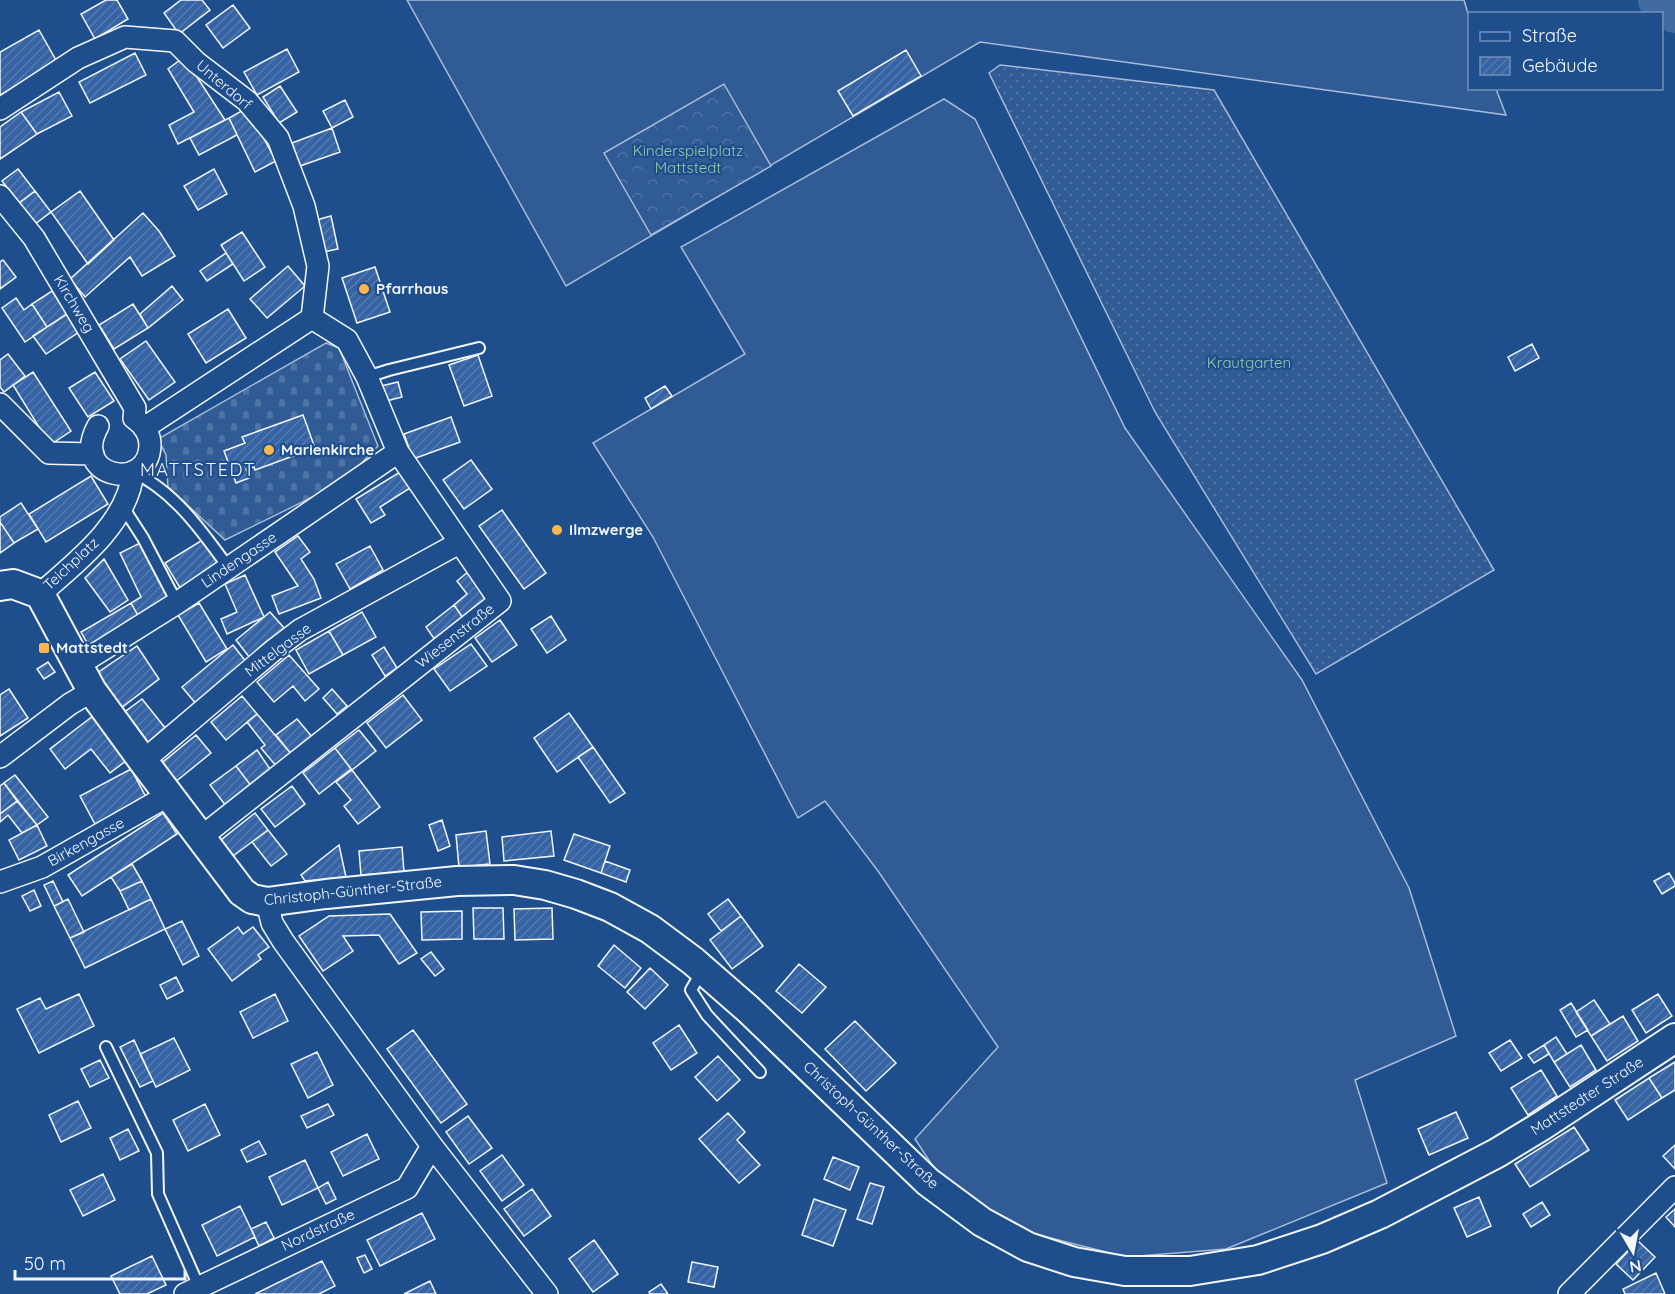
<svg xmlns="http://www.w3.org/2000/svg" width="1675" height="1294" font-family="Quicksand,sans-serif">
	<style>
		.grass { fill: #305b95; stroke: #a8bbd7; stroke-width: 1.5 }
		.forest { fill: url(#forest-crowns); stroke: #a8bbd7; stroke-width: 1.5 }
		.cemetery { fill: url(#cemetery-stones); stroke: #a8bbd7; stroke-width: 1.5 }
		.garden { fill: url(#garden-dots); stroke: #a8bbd7; stroke-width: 1.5 }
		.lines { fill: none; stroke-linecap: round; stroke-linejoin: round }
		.river { stroke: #446ba0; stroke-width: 40 }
		.building { fill: url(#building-hatch); stroke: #f2f6ff; stroke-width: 1.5 }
		.lane-casing { stroke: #f2f6ff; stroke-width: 14 }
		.street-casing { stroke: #f2f6ff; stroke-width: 24 }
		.secondary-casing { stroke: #f2f6ff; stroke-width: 32 }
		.lane { stroke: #1f4e8c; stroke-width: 10 }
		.street { stroke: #1f4e8c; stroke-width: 21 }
		.secondary { stroke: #1f4e8c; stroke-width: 28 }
		.poi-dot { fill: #ffb74d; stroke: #1f4e8c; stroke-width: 2 }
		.labels { text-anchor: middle; stroke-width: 4.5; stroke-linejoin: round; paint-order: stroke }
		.street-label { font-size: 15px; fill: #f2f6ff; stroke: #1f4e8c }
		.park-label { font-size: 15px; fill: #97c8a6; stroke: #1f4e8c }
		.poi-label { font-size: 15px; font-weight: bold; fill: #f2f6ff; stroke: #1f4e8c; text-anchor: start }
		.quarter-label { font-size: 18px; letter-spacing: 1.5px; fill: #f2f6ff; stroke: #1f4e8c }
	</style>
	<defs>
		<pattern id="forest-crowns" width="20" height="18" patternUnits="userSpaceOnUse" patternTransform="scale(1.5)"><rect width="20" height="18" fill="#305b95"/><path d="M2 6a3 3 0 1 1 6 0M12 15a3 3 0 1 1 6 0" fill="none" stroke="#4e73a5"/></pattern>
		<pattern id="cemetery-stones" width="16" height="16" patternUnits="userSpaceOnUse" patternTransform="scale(1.5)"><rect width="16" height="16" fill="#305b95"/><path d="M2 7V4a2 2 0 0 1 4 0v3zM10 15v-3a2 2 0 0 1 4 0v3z" fill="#4e73a5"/></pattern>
		<pattern id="garden-dots" width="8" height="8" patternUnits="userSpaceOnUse" patternTransform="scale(1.5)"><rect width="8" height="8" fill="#305b95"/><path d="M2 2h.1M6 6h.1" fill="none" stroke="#4e73a5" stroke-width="1.8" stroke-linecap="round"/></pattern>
		<pattern id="building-hatch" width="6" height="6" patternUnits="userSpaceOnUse" patternTransform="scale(1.5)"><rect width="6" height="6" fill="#3563a3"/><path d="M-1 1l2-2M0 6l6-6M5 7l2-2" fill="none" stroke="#537ab1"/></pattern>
	</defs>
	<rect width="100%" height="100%" fill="#1f4e8c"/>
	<path class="grass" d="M407,0H1464L1469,17L1470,88L1496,89L1506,115L980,42L566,286Z
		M944,99L975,119L1125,428L1302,680L1409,888L1456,1036L1355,1080L1387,1183L1226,1249L1126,1257L1019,1230L936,1171L915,1139L998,1047L878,871L825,801L798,818L653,537L593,443L745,354L681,247Z"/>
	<path class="forest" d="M724,84L771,166L651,235L604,153Z"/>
	<path class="cemetery" d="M326,343L339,348L378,446L343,482L225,540L168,487L166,455L158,439Z"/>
	<path class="garden" d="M1000,65L1214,90L1494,570L1316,674L1155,412L989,73Z"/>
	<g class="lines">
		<path class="river" d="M1658,0L1675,13"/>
	</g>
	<path class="building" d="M106,0H117L128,19L95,39L81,14Z
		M181,0H202L210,10L179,34L164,13Z
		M233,5L250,28L223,48L206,25Z
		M39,30L57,62L0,95V52Z
		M287,49L299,72L257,95L244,72Z
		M906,50L921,76L853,116L838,91Z
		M135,53L146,75L90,103L79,82Z
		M184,57L225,120L178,144L169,125L194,112L168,69Z
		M280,86L297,112L279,123L263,97Z
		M59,92L72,116L37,134L21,112Z
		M345,100L353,117L332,128L323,111Z
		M247,108L276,161L255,172L229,118Z
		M21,112L37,134L0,159V127Z
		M229,118L237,135L199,155L190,138Z
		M332,128L340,152L300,166L292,143Z
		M18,169L35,191L19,203L2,181Z
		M214,169L227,194L198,210L184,186Z
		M35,191L51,212L35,224L19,203Z
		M80,191L114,240L88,264L51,212Z
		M143,213L159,231L175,256L142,276L130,257L85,297L70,279Z
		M331,216L338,249L323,252L316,220Z
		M242,232L265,267L244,281L221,245Z
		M226,253L233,264L207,281L200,271Z
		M3,260L16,277L0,289V262Z
		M288,266L305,286L267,318L250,299Z
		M375,267L390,312L357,323L342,278Z
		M172,286L183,300L148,328L140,314Z
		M52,291L67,314L47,327L32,304Z
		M16,298L24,310L32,304L47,327L25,342L2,308Z
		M133,304L148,328L114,349L99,325Z
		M228,309L246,338L206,363L188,334Z
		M67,314L79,332L46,354L33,336Z
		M146,341L175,382L149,400L120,359Z
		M1532,344L1539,358L1515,371L1508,357Z
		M8,354L25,376L4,392L0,387V360Z
		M478,355L492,396L464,406L449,365Z
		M33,372L71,431L50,445L13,385Z
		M95,372L114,401L88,417L69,388Z
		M398,382L402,397L386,401L381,386Z
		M665,386L672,396L651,409L645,398Z
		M303,415L315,448L255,470L254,467L246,469L249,478L236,483L224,451L245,443L242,437Z
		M451,417L460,442L413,459L404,434Z
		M471,460L492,489L464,509L443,480Z
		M400,472L410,488L380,507L385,515L371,523L356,499Z
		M91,476L108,504L46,542L29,514Z
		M21,503L38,529L14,543L0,522V517Z
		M502,510L546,573L524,589L479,526Z
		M0,522L14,543L0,553Z
		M298,536L310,552L301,559L314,579L321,598L279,614L272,596L298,586L275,552Z
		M204,539L221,567L182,591L165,563Z
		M142,542L171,601L140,619L131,603L141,597L120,553Z
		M370,546L383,570L350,589L336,564Z
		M104,559L128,600L110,612L85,578Z
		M469,571L489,597L463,618L454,605L467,594L457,581Z
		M245,575L264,617L227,634L221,619L237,612L225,584Z
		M131,603L140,619L90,648L81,632Z
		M199,603L227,649L206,662L178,615Z
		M454,605L463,618L435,640L426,627Z
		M270,612L285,629L250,658L236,640Z
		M362,612L376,637L343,655L329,631Z
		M551,616L566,640L547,653L531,629Z
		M500,620L517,645L492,662L475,638Z
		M329,631L343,655L309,674L296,650Z
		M471,644L487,666L450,691L434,669Z
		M233,645L247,663L197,705L182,687Z
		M137,646L159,679L117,711L97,673Z
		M384,647L397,668L385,676L372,655Z
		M289,655L319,689L305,701L293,686L274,702L257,682Z
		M48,662L55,672L44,679L37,669Z
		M9,689L28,718L0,736V695Z
		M332,689L347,706L337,714L323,698Z
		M403,695L422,720L386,748L367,723Z
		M242,696L257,714L226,740L211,722Z
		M142,699L166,729L146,745L122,714Z
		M569,713L593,747L557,772L534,738Z
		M257,714L292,755L277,767L261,748L265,745L247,722Z
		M93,716L127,760L110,773L91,749L65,769L50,749Z
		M297,719L313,738L292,755L276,735Z
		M359,730L376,751L352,770L335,748Z
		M196,735L211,753L174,783L159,765Z
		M593,747L625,793L610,803L578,757Z
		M335,748L351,769L319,794L303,773Z
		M257,750L272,772L252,787L236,766Z
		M236,766L252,787L226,806L210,785Z
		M131,769L147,799L96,826L80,796Z
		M352,770L380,807L358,824L344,806L351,800L336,782Z
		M15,775L48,817L37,825L4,783Z
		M4,783L17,801L0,814V786Z
		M292,786L305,804L275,827L261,809Z
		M17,801L37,825L22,833L8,815L0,822V814Z
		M163,813L177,834L82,896L68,875Z
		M255,813L268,830L233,856L221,840Z
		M442,820L450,846L438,851L429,825Z
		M37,825L47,846L19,860L9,840Z
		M268,830L287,854L271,866L252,842Z
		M486,831L490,864L459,867L456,835Z
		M551,831L554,856L504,861L502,837Z
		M574,834L610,846L601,873L564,860Z
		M339,845L346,877L305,881L301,875Z
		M402,847L404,872L361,875L359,851Z
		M605,861L630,870L626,882L601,873Z
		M132,864L142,881L120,891L111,877Z
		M1669,873L1675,883V886L1662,894L1654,881Z
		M53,881L63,902L54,906L44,885Z
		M142,881L151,899L129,910L120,891Z
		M34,890L41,906L30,911L22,896Z
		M68,899L84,932L70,938L54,906Z
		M151,899L165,929L85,968L70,938Z
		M728,899L741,916L721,931L708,914Z
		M473,908H503L504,939H474Z
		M552,908L553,939L515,940L514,909Z
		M462,911V939L422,940L421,912Z
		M390,914L417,953L399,964L379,935L343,936L353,951L323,971L299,936L329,916Z
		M741,916L763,946L732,969L710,940Z
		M182,921L199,956L183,965L165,929Z
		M238,927L243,934L253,927L269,947L258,955L261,959L232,981L208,949Z
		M614,945L641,968L625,988L598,966Z
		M431,952L444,969L435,976L421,959Z
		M799,964L826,987L802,1013L776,991Z
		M650,968L668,985L645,1009L627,992Z
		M176,977L183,991L167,999L160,985Z
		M79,994L94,1026L39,1053L17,1009L40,998L46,1009Z
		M275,994L288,1021L253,1038L240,1012Z
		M1658,994L1672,1016L1646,1033L1632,1010Z
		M1594,1000L1610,1024L1591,1036L1576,1012Z
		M1571,1003L1588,1030L1576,1037L1560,1010Z
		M1623,1016L1638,1041L1607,1061L1591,1036Z
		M855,1021L896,1063L866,1091L825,1049Z
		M679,1025L697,1053L671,1070L653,1043Z
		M413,1030L467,1104L441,1123L387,1049Z
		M1556,1037L1567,1054L1554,1062L1544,1045Z
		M174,1038L190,1070L156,1087L140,1054Z
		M134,1040L153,1081L140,1087L120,1047Z
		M1510,1040L1522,1058L1501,1071L1489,1053Z
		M1544,1045L1549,1054L1534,1063L1528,1055Z
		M1581,1045L1596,1070L1570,1087L1554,1062Z
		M317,1052L333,1085L308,1098L291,1064Z
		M718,1056L740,1080L717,1101L695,1077Z
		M100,1060L109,1078L90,1087L81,1069Z
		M1675,1062V1090L1662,1098L1649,1078Z
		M1541,1070L1557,1096L1528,1115L1511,1088Z
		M1649,1078L1662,1098L1628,1120L1615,1100Z
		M78,1101L91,1128L61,1142L49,1115Z
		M205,1104L220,1135L188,1151L173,1120Z
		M328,1104L334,1115L307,1128L301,1116Z
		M1456,1112L1468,1138L1429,1155L1418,1129Z
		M728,1113L745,1132L737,1140L760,1165L739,1183L699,1139Z
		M468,1116L492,1148L469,1164L446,1132Z
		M1574,1127L1589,1150L1530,1187L1515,1164Z
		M128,1129L139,1151L120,1160L110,1138Z
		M367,1134L379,1159L343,1176L331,1152Z
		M259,1141L266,1154L247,1162L241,1150Z
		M1675,1145V1169L1663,1156Z
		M502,1155L524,1185L502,1201L480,1171Z
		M833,1157L859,1167L850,1190L824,1179Z
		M305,1160L318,1188L282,1205L269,1177Z
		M103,1174L115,1200L83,1216L70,1190Z
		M328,1182L336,1199L326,1204L318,1188Z
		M870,1183L884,1187L872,1224L857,1219Z
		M532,1189L551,1216L524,1236L504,1209Z
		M1479,1197L1491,1226L1467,1237L1454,1208Z
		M814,1199L846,1210L833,1246L802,1235Z
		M1542,1202L1550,1215L1531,1227L1523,1214Z
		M240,1206L255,1237L217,1256L202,1225Z
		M1675,1209V1227L1666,1217Z
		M422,1213L435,1239L380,1266L367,1240Z
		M266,1222L274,1238L259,1246L251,1229Z
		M594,1240L618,1274L593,1292L569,1259Z
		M1638,1241L1655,1257L1633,1280L1616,1264Z
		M365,1255L372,1269L364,1273L357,1258Z
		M152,1256L166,1285L147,1294H120L111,1276Z
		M322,1261L335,1286L319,1294H255Z
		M692,1262L718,1267L714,1287L688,1282Z
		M1656,1273L1665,1294H1625L1623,1289Z
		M430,1281L436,1294H404Z
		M661,1284L668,1294H650L649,1292Z"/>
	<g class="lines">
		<g class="lane-casing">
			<path id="lane" d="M367,377L389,370L479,348
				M133,472C174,491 202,531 228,567
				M123,507L143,538L177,603
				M702,971L691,990L707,1015L760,1072
				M106,1047L157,1153L158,1194L199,1287"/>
		</g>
		<g class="street-casing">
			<path id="street" d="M0,109L78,58L125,37L175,41L196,62L247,101L278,138L304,206L318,266L312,318
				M0,196L34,238L135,408L134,418C144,425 150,433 150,445C149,493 69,478 98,426
				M0,404L49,453L93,454
				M144,428L312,318L347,340L367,377L398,452L500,601L200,838
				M40,594C77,562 128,523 133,472
				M78,665L177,603L398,452
				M0,757L70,704L92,691
				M143,761L275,649L300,630L459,543
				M0,882L42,867L169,795
				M267,902L272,923L283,941L432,1146L547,1294
				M185,1294L407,1188L432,1146
				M1569,1294L1675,1187"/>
		</g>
		<g class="secondary-casing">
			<path id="secondary" d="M0,586L13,584L40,594L92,691L143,761L242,892L252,899L267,902L326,894L457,881L514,880L545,885L576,894L610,907L650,929L693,961L748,1009L928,1182L982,1222L1028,1247L1074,1262L1125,1271H1190L1258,1260L1322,1239L1380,1214L1497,1153L1543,1125L1675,1038"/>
		</g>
		<use href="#lane" class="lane"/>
		<use href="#street" class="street"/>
		<use href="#secondary" class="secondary"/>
	</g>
	<g class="poi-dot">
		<circle cx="364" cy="289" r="6"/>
		<circle cx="269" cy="450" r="6"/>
		<circle cx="557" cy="530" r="6"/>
		<rect x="38" y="642" width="12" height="12" rx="3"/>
	</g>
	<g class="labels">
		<g class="street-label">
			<text transform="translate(224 85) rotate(40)" y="5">Unterdorf</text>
			<text transform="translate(74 304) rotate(59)" y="5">Kirchweg</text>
			<text transform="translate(239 560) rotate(-34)" y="5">Lindengasse</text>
			<text transform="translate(71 564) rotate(-43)" y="5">Teichplatz</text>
			<text transform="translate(455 636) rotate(-38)" y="5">Wiesenstraße</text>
			<text transform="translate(278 650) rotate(-37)" y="5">Mittelgasse</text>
			<text transform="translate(86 842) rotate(-29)" y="5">Birkengasse</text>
			<text transform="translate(353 891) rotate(-6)" y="5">Christoph-Günther-Straße</text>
			<text transform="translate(1587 1096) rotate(-33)" y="5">Mattstedter Straße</text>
			<text transform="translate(871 1125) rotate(43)" y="5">Christoph-Günther-Straße</text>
			<text transform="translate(318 1230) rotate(-25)" y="5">Nordstraße</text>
		</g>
		<g class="park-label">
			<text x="688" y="156">Kinderspielplatz<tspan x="688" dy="17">Mattstedt</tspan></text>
			<text x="1249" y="368">Krautgarten</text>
		</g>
		<g class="poi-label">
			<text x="376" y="294">Pfarrhaus</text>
			<text x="281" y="455">Marienkirche</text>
			<text x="569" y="535">Ilmzwerge</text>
			<text x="56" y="653">Mattstedt</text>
		</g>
		<g class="quarter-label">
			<text x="198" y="476">MATTSTEDT</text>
		</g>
	</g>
	<rect x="1468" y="12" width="195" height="78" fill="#1f4e8c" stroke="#7391ba" stroke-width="1.5"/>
	<rect x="1480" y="32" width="30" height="9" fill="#1f4e8c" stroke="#7391ba" stroke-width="1.5"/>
	<text x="1522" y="42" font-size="18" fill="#f2f6ff">Straße</text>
	<rect x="1480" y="57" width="30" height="18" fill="url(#building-hatch)" stroke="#7391ba" stroke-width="1.5"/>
	<text x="1522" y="72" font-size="18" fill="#f2f6ff">Gebäude</text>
	<g transform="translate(1633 1252) rotate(170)" stroke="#1f4e8c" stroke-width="4.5" paint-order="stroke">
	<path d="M0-4.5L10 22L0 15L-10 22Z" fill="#f2f6ff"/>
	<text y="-9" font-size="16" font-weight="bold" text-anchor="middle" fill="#f2f6ff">N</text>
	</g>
	<path d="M15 1270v9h170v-9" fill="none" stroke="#f2f6ff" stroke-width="3"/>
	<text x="24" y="1270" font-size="18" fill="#f2f6ff" stroke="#1f4e8c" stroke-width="4.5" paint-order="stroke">50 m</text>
</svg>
